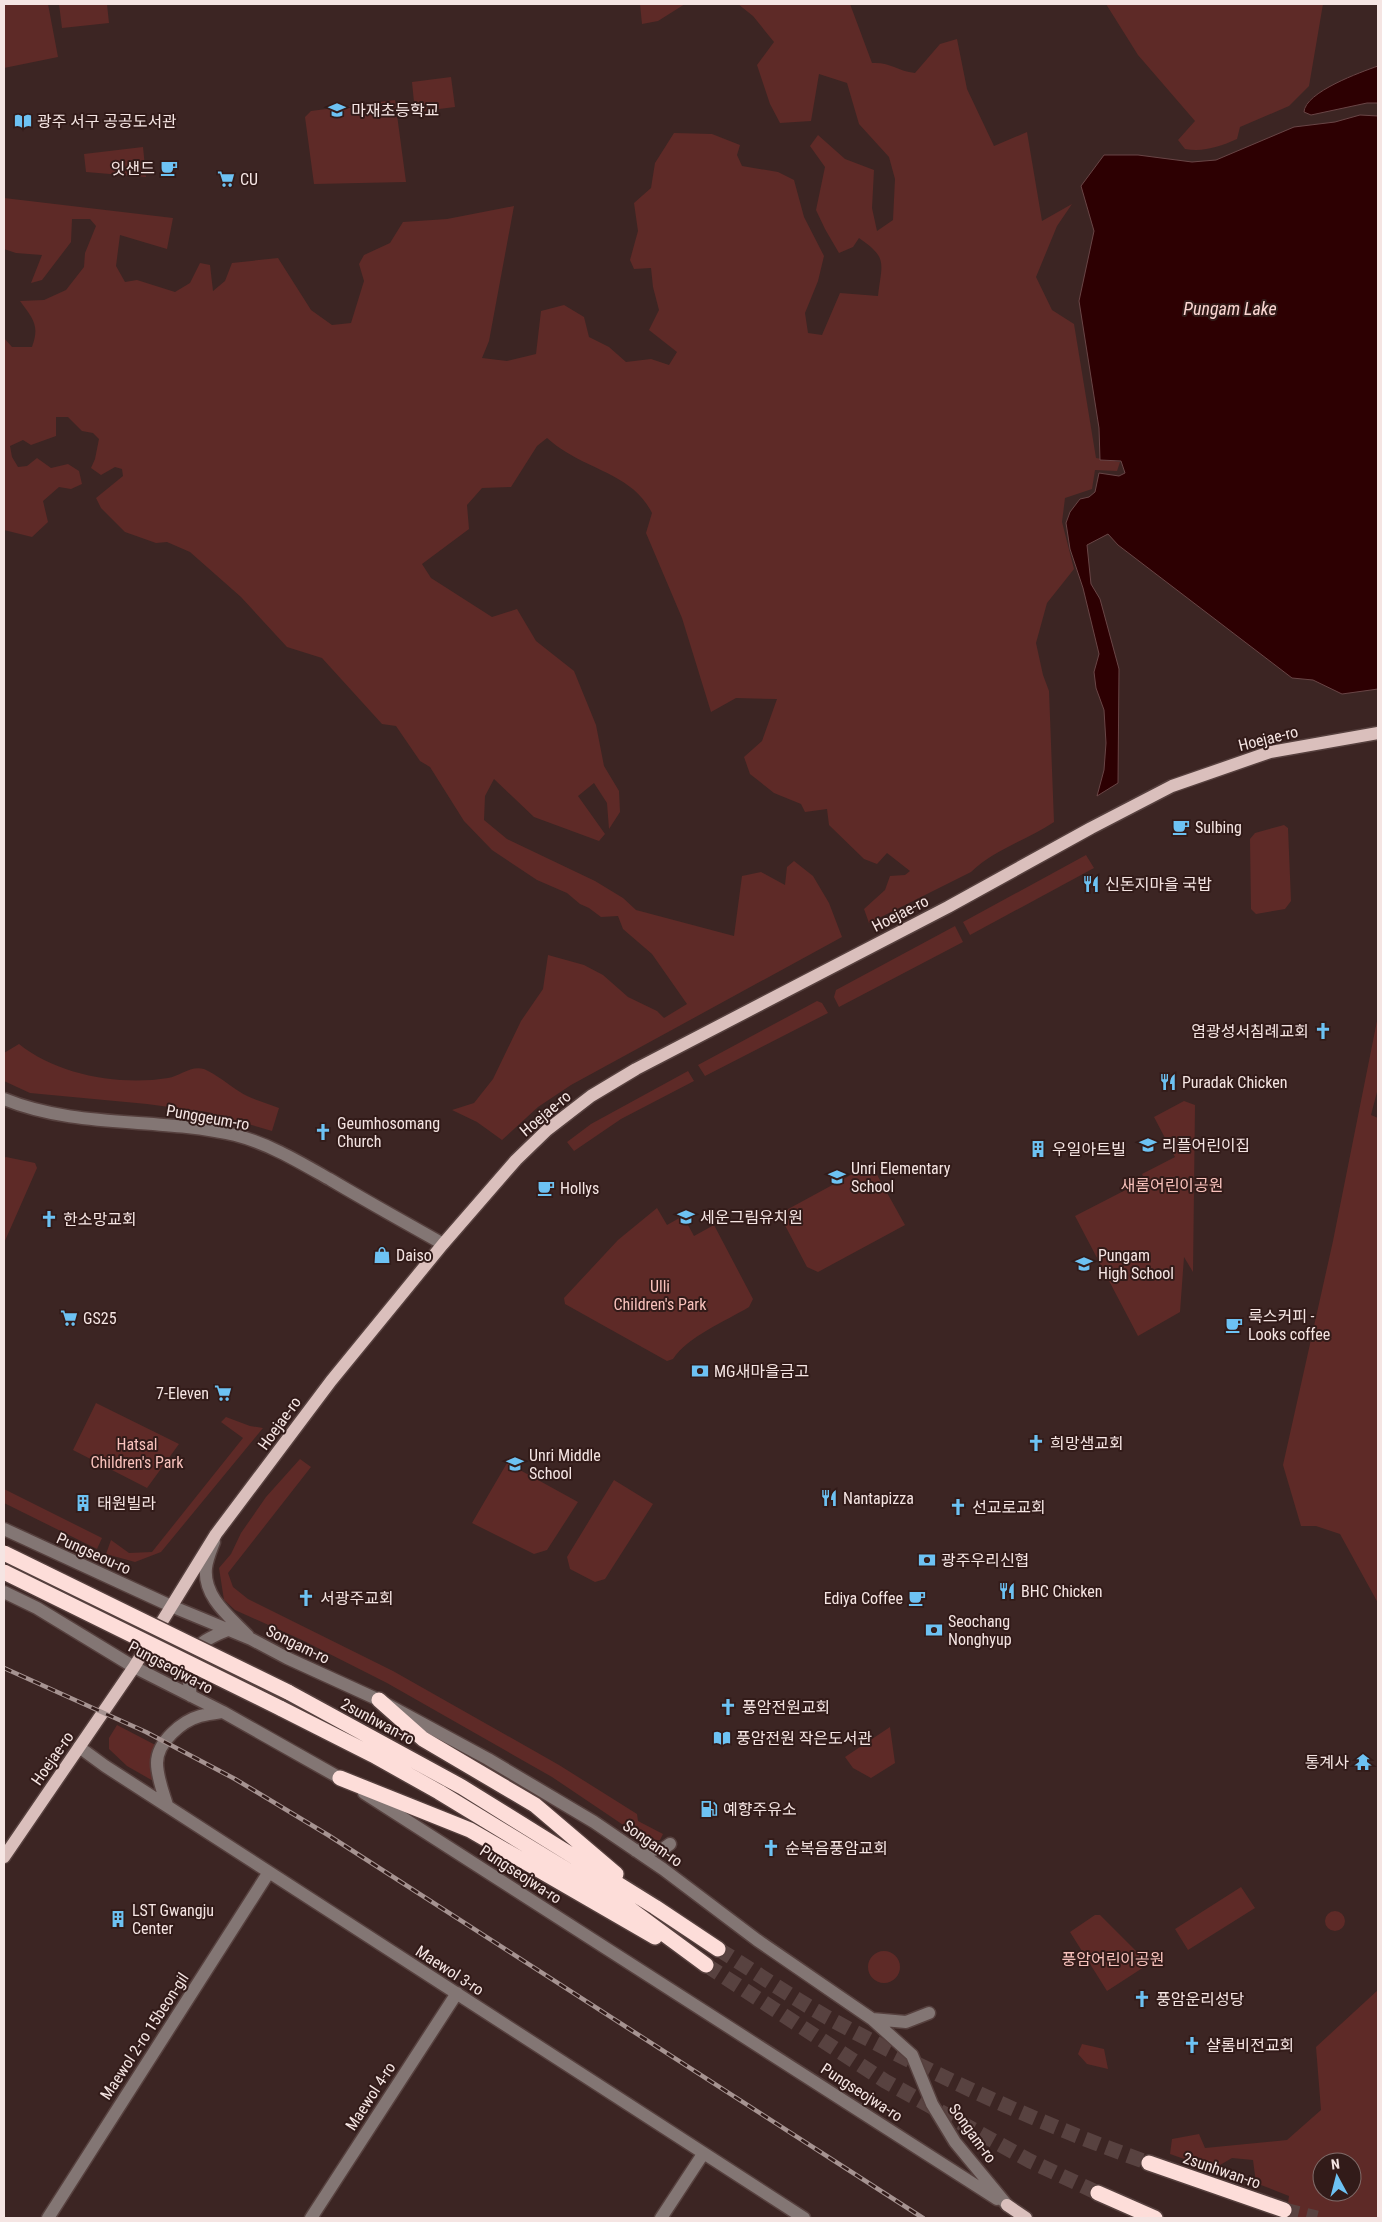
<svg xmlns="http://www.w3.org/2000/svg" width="1382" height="2222" font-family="'Roboto Condensed','Noto Sans KR',sans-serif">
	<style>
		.green { fill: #5e2a27; fill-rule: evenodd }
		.water { fill: #2d0002; stroke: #694546 }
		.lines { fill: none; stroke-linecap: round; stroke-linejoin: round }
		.highway-tunnel { stroke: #584240; stroke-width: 15; stroke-dasharray: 15 8; stroke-linecap: butt }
		.minor-casing { stroke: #56403e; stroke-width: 15 }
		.major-casing { stroke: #56403e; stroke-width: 15 }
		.highway-casing { stroke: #56403e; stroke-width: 18 }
		.minor { stroke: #837674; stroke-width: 12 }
		.major { stroke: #dabfbc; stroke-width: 12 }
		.highway { stroke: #fdddd9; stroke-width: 15 }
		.rail-casing { stroke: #a69391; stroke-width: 4.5 }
		.rail { stroke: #321b19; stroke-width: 2.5; stroke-dasharray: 8; stroke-linecap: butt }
		.highway-bridge-casing { stroke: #56403e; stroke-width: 18; stroke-linecap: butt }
		.highway-bridge { stroke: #fdddd9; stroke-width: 15 }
		.labels { text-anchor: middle; stroke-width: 4; stroke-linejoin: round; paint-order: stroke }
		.poi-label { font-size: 16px; fill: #f5e5e3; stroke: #321b19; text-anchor: start }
		.street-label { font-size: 16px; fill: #f5e5e3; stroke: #321b19 }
		.park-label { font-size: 16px; fill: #f9c2bc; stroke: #321b19 }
		.water-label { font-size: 18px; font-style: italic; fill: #fbd6d2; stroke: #321b19 }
	</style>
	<rect width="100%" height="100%" fill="#3c2523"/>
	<path class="green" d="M4,4H48L58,57L4,68Z
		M59,4H107L109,23L62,28Z
		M640,4H685L658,21L642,24Z
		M738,4H850L872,63C891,62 897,71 915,73L940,44L957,39L967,89L994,146L1027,132L1042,221L1072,204L1057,226L1036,277L1052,310L1074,324L1096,458L1120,462L1117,471L1095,470L1092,489L1065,498L1062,522L1074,569L1047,603L1036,643L1043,675L1049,691L1054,822C1027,840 995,849 971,872L869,923L864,909L885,890L890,876L905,875L910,871L887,853L877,864L864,859L829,825L827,809L805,812L801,804L774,793L750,774L744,757L762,741L777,699L736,698L711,712L682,618L646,533L652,513C635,478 596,471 566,452C559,448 553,443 547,438L537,446L511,487L482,488L467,505L469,529L422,564L431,578L492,617L517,609L536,641L574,671L596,725L604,766L619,791L620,812L609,829L607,803L594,783L578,796L605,834L599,841L534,817L494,779L485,796L484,820L507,839L595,881L623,898L636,910L734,936L742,876L761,872L785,885L787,867L794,861L813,876L829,903L842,937L571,1085L538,1107L502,1140L477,1122L452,1110L474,1103L493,1079L521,1021L543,989L548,955L584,965L603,975L628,997L657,1011L664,1018L687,1004L652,954L623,929L618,916L601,917L589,908L580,904L567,893L537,880L492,850L464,821L430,767L420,761L396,726L382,724L322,658L287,647L241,597L190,552L167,542L156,543L125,532L101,508L96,498L123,476L122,469L115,467L101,475L91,468L95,459L99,439L93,433L82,431L68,417H56V436L31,445L23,440L10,446L12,457L18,467L27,466L37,458L51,468L68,464L79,471L82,484L71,489L59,487L43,501L48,522L32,537L4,530V338L12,347H32C40,325 33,319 20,301L44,300L66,290L84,267L85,253L96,226L90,219H72L71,242L42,280L31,283L42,255L16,253L4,249V198L173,218L167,249L120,235L116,266L125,282L137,280L175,292L190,283L200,263L210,265L213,291L225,281L232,263L278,258L311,310L332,325L351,323L364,281L359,264L364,255L390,243L403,222L447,219L514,206L489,341L482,358L507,361L536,354L541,311L564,305L584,317L589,337L609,347L626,362L651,359L669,365L677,352L649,330L659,310L653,287L651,268L634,269L630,260L638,231L634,203L651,188L655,163L674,133L712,134L740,145L737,155L742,166L778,172L794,180L804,217L824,256L818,281L805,313L808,333L822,335L840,293L878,296C882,262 888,258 859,238L853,247L839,253L825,229L816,210L825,167L810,146L818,135L845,159L874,170L872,208L877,231L893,220L895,179L889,157L859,124L847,83L819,74L811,121L780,123L770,104L757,65L774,42L753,16Z
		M1106,4H1323L1309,86L1289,106L1240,127L1237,139C1219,147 1204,152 1185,149L1178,140L1195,121L1138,55Z
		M451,77L455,107L415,112L412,82Z
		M395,100L406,182L314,184L305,117L311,111Z
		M143,147L146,177L86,172L84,154Z
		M1284,825L1288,828L1291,901L1285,909L1256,914L1251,909L1250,839L1255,833Z
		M1086,855L1094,868L970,935L963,922Z
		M955,926L963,942L839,1007L834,997L836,990Z
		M817,1001L822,1003L828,1013L705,1076L698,1065Z
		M1378,1016V1088L1371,1115L1378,1118V1603L1340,1534L1316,1526H1301L1283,1465L1333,1241Z
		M19,1044C57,1075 120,1086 168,1078C180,1076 191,1065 204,1069C216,1074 229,1085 240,1092C251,1099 266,1103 279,1108L272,1131L207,1112L147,1104L30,1093L4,1081V1053Z
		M688,1071L694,1081L621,1119L574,1151L567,1142L591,1124Z
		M1184,1101L1195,1105L1193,1272L1184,1257L1180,1312L1138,1336L1075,1216L1145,1180L1142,1174L1175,1157L1154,1117Z
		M6,1157L35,1163L37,1168L4,1243V1158Z
		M871,1164L905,1225L818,1272L807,1267L779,1214Z
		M657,1208L667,1225L683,1216L694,1236L714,1225L753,1299L749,1307C726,1321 687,1337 673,1359L667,1361L565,1304L564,1298L618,1240Z
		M96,1403L179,1444L147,1488L73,1450Z
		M226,1417L250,1426L263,1428L161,1552L135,1562L106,1554L111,1540L129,1553L152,1552L243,1438L221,1422Z
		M300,1459L311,1467L228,1573L233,1587L248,1599L393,1671L559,1765L637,1814L638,1821L663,1834L660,1840L647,1841L552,1777L387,1683L302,1640L235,1610L224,1600L219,1568L231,1554L241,1533L266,1497Z
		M507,1463L578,1502L547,1550L534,1554L472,1523Z
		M614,1480L653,1504L605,1579L595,1582L570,1569L567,1557Z
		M4,1489L102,1538L97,1549L4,1503Z
		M117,1725L165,1750L155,1782L127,1766L109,1749V1738Z
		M890,1727L895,1763L871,1778L853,1768L845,1757Z
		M1241,1887L1255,1908L1188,1950L1175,1929Z
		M1325 1921a10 10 0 1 1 20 0a10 10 0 1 1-20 0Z
		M1095,1915H1100L1145,1960L1144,1967L1107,1991L1070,1932Z
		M868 1967a16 16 0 1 1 32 0a16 16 0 1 1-32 0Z
		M1378,1990V2218H1286L1289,2196L1256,2183L1253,2160L1232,2158L1213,2169L1170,2154L1172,2139L1199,2134L1205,2148L1287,2140L1321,2110L1316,2047ZM1322,2162H1352V2192H1322Z
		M1082,2044L1104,2049L1108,2069L1087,2064L1078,2054Z"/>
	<path class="water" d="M1378,66V103H1367L1311,115L1304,112C1305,92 1361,72 1378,66Z
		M1360,115L1378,116V689L1342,694L1313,680L1292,678L1118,545L1108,534L1087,545L1091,584L1100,599L1119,669L1118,783L1097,796L1104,770L1106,743L1104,710L1096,688L1094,672L1099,654L1083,588L1070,549L1066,523L1070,512L1080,499L1089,497L1095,492L1099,473L1119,476L1125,473L1121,461L1100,460L1099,428L1079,301L1094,231L1081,186L1104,155H1138L1192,162L1216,160L1294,127L1335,122Z"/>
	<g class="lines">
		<path class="highway-tunnel" d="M718,1949C754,1971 788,1995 825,2016C929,2073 1037,2123 1149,2163
			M706,1965L885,2081L1030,2161L1098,2193
			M1284,2210L1317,2218"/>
		<g class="minor-casing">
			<path id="minor" d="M4,1099C77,1129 159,1117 235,1135C270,1144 301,1163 331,1180C368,1202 406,1223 443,1244
				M4,1529L171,1606L251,1639L287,1658L379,1700L488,1759L594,1822L663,1869L757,1940L872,2019L912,2055L932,2104L955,2142L1007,2205
				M214,1542C211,1550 207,1559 206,1568C203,1597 230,1617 248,1636
				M4,1592L37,1608L134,1667L223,1712L347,1782
				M191,1696C184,1656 191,1644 228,1630
				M79,1747L105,1766L804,2218
				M364,1793L997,2199
				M167,1805C163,1792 157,1777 157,1763C157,1742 182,1721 200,1716C208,1714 216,1713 223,1712
				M636,1851L663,1849L670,1844
				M872,2019L906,2022L929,2013
				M48,2218L269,1872
				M311,2218L457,1993
				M661,2218L703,2154"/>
		</g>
		<g class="major-casing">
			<path id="major" d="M4,1857L134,1667L216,1534L331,1381L443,1244L516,1160L547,1130L591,1096L636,1069L948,907L1091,828L1172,786L1270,752L1378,733
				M1007,2205L1026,2218"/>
		</g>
		<g class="highway-casing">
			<path id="highway" d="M288,1692L462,1787L655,1907L718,1949
				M379,1700L423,1739L535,1805L616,1874
				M280,1708L373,1755L439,1792L626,1906L706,1965
				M340,1778L470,1830L655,1937
				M1149,2163L1284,2210
				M1098,2193L1155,2218"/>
		</g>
		<use href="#minor" class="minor"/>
		<use href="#major" class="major"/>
		<use href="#highway" class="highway"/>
		<g class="rail-casing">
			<path id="rail" d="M4,1668L146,1732L235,1779L328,1835L923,2218"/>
		</g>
		<use href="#rail" class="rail"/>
		<g class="highway-bridge-casing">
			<path id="highway-bridge" d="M4,1553L288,1692
				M4,1572L280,1708"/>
		</g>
		<use href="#highway-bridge" class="highway-bridge"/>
	</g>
	<defs>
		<g id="school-bare" transform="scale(1.35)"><path d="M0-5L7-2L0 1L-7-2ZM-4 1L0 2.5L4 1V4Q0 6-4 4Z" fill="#6dc2f3" stroke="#321b19" stroke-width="2.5" paint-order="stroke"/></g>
		<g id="library-bare" transform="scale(1.35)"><path d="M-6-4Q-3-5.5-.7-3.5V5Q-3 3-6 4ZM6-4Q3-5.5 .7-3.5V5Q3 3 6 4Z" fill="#6dc2f3" stroke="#321b19" stroke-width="2.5" paint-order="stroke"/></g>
		<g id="cafe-bare" transform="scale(1.35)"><path d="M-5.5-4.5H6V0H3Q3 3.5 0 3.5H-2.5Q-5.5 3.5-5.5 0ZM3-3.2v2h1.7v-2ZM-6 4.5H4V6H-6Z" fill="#6dc2f3" stroke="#321b19" stroke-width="2.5" paint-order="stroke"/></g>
		<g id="supermarket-bare" transform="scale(1.35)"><path d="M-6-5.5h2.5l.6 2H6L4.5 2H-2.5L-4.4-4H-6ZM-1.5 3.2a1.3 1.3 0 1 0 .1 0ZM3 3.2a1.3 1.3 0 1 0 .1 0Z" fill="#6dc2f3" stroke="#321b19" stroke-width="2.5" paint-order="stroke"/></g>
		<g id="restaurant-bare" transform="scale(1.35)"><path d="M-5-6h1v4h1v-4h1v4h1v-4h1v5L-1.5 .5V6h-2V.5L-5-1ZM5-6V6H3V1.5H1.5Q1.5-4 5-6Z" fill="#6dc2f3" stroke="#321b19" stroke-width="2.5" paint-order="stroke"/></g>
		<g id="church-bare" transform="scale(1.35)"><path d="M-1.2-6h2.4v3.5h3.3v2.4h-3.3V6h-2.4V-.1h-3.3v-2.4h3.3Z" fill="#6dc2f3" stroke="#321b19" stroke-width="2.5" paint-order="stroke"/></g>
		<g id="building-bare" transform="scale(1.35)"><path d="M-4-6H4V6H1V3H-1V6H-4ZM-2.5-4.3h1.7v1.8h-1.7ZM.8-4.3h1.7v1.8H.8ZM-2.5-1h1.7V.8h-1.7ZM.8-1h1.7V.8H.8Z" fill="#6dc2f3" stroke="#321b19" stroke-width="2.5" paint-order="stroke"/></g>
		<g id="shop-bare" transform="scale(1.35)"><path d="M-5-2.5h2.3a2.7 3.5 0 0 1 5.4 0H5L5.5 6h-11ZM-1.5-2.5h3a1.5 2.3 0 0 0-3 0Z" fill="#6dc2f3" stroke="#321b19" stroke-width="2.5" paint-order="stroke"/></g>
		<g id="bank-bare" transform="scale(1.35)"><path d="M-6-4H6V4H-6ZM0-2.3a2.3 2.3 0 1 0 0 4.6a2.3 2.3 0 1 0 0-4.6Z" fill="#6dc2f3" stroke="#321b19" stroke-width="2.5" paint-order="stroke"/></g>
		<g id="temple-bare" transform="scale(1.35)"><path d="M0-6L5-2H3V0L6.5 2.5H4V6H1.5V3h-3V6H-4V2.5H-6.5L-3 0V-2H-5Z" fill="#6dc2f3" stroke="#321b19" stroke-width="2.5" paint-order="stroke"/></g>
		<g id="fuel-bare" transform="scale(1.35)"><path d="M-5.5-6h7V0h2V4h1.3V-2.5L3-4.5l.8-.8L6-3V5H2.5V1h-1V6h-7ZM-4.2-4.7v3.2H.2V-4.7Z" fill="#6dc2f3" stroke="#321b19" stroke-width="2.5" paint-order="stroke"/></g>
	</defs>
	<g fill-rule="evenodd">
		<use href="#school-bare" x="337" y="110"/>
		<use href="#library-bare" x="23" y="121"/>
		<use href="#cafe-bare" x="169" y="168"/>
		<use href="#supermarket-bare" x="226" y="179"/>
		<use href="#cafe-bare" x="1181" y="827"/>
		<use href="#restaurant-bare" x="1091" y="884"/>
		<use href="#church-bare" x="1323" y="1031"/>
		<use href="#restaurant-bare" x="1168" y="1082"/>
		<use href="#church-bare" x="323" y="1132"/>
		<use href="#school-bare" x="1148" y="1145"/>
		<use href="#building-bare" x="1038" y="1149"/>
		<use href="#school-bare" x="837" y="1177"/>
		<use href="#cafe-bare" x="546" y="1188"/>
		<use href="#school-bare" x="686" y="1217"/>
		<use href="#church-bare" x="49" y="1219"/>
		<use href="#shop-bare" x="382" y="1255"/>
		<use href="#school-bare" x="1084" y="1264"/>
		<use href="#supermarket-bare" x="69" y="1318"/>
		<use href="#cafe-bare" x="1234" y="1325"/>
		<use href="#bank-bare" x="700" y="1371"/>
		<use href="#supermarket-bare" x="223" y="1393"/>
		<use href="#church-bare" x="1036" y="1443"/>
		<use href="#school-bare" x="515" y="1464"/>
		<use href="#restaurant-bare" x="829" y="1498"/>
		<use href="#building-bare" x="83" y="1503"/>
		<use href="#church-bare" x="958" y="1507"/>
		<use href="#bank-bare" x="927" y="1560"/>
		<use href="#restaurant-bare" x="1007" y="1591"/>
		<use href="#church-bare" x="306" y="1598"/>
		<use href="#cafe-bare" x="917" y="1598"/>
		<use href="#bank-bare" x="934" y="1630"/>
		<use href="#church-bare" x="728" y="1707"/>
		<use href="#library-bare" x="722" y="1738"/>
		<use href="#temple-bare" x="1363" y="1762"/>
		<use href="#fuel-bare" x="709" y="1809"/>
		<use href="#church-bare" x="771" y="1848"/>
		<use href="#building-bare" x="118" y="1919"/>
		<use href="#church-bare" x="1142" y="1999"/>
		<use href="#church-bare" x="1192" y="2045"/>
	</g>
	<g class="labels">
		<g class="poi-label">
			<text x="351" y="116">마재초등학교</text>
			<text x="37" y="127">광주 서구 공공도서관</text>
			<text x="155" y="174" text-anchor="end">잇샌드</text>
			<text x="240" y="185">CU</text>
			<text x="1195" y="833">Sulbing</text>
			<text x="1105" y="890">신돈지마을 국밥</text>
			<text x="1309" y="1037" text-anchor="end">염광성서침례교회</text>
			<text x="1182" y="1088">Puradak Chicken</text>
			<text x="337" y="1129">Geumhosomang<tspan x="337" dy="18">Church</tspan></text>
			<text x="1162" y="1151">리플어린이집</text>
			<text x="1052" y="1155">우일아트빌</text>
			<text x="851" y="1174">Unri Elementary<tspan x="851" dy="18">School</tspan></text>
			<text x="560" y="1194">Hollys</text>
			<text x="700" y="1223">세운그림유치원</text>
			<text x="63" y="1225">한소망교회</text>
			<text x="396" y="1261">Daiso</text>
			<text x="1098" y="1261">Pungam<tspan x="1098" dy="18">High School</tspan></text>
			<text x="1248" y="1322">룩스커피 -<tspan x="1248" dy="18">Looks coffee</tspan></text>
			<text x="83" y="1324">GS25</text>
			<text x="714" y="1377">MG새마을금고</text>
			<text x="209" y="1399" text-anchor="end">7-Eleven</text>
			<text x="1050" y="1449">희망샘교회</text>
			<text x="529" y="1461">Unri Middle<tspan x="529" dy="18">School</tspan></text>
			<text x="843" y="1504">Nantapizza</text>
			<text x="97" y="1509">태원빌라</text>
			<text x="972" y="1513">선교로교회</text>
			<text x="941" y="1566">광주우리신협</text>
			<text x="1021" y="1597">BHC Chicken</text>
			<text x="320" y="1604">서광주교회</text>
			<text x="903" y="1604" text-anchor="end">Ediya Coffee</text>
			<text x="948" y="1627">Seochang<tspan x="948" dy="18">Nonghyup</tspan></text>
			<text x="742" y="1713">풍암전원교회</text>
			<text x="736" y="1744">풍암전원 작은도서관</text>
			<text x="1349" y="1768" text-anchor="end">통계사</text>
			<text x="723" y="1815">예향주유소</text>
			<text x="785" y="1854">순복음풍암교회</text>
			<text x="132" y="1916">LST Gwangju<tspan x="132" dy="18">Center</tspan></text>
			<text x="1156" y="2005">풍암운리성당</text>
			<text x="1206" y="2051">샬롬비전교회</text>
		</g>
		<g class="street-label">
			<text transform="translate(1268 738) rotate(-14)" y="6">Hoejae-ro</text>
			<text transform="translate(900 913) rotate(-27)" y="6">Hoejae-ro</text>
			<text transform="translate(545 1113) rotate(-40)" y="6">Hoejae-ro</text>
			<text transform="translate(208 1117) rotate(10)" y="6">Punggeum-ro</text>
			<text transform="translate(279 1423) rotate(-54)" y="6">Hoejae-ro</text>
			<text transform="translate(94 1553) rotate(24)" y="6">Pungseou-ro</text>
			<text transform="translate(298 1644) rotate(26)" y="6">Songam-ro</text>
			<text transform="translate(171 1667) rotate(28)" y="6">Pungseojwa-ro</text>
			<text transform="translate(378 1721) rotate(28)" y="6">2sunhwan-ro</text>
			<text transform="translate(52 1758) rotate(-55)" y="6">Hoejae-ro</text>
			<text transform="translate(653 1843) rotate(35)" y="6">Songam-ro</text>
			<text transform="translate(521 1874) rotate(33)" y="6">Pungseojwa-ro</text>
			<text transform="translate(450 1970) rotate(33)" y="6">Maewol 3-ro</text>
			<text transform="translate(144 2036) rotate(-57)" y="6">Maewol 2-ro 15beon-gil</text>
			<text transform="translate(862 2092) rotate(33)" y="6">Pungseojwa-ro</text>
			<text transform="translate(370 2096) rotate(-57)" y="6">Maewol 4-ro</text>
			<text transform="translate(973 2133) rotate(54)" y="6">Songam-ro</text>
			<text transform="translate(1222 2170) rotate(19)" y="6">2sunhwan-ro</text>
		</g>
		<g class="park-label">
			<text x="1172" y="1191">새롬어린이공원</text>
			<text x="660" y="1292">Ulli<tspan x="660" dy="18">Children's Park</tspan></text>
			<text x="137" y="1450">Hatsal<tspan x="137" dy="18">Children's Park</tspan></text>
			<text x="1113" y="1965">풍암어린이공원</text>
		</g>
		<g class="water-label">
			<text x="1230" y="315">Pungam Lake</text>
		</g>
	</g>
	<rect width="1382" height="2222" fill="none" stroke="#f5e5e3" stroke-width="10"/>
	<g transform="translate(1337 2177) rotate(353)"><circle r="24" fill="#321b19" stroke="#806c6a"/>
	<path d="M0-4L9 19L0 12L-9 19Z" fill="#6dc2f3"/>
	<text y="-8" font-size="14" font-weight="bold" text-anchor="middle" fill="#f5e5e3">N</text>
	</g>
</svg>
